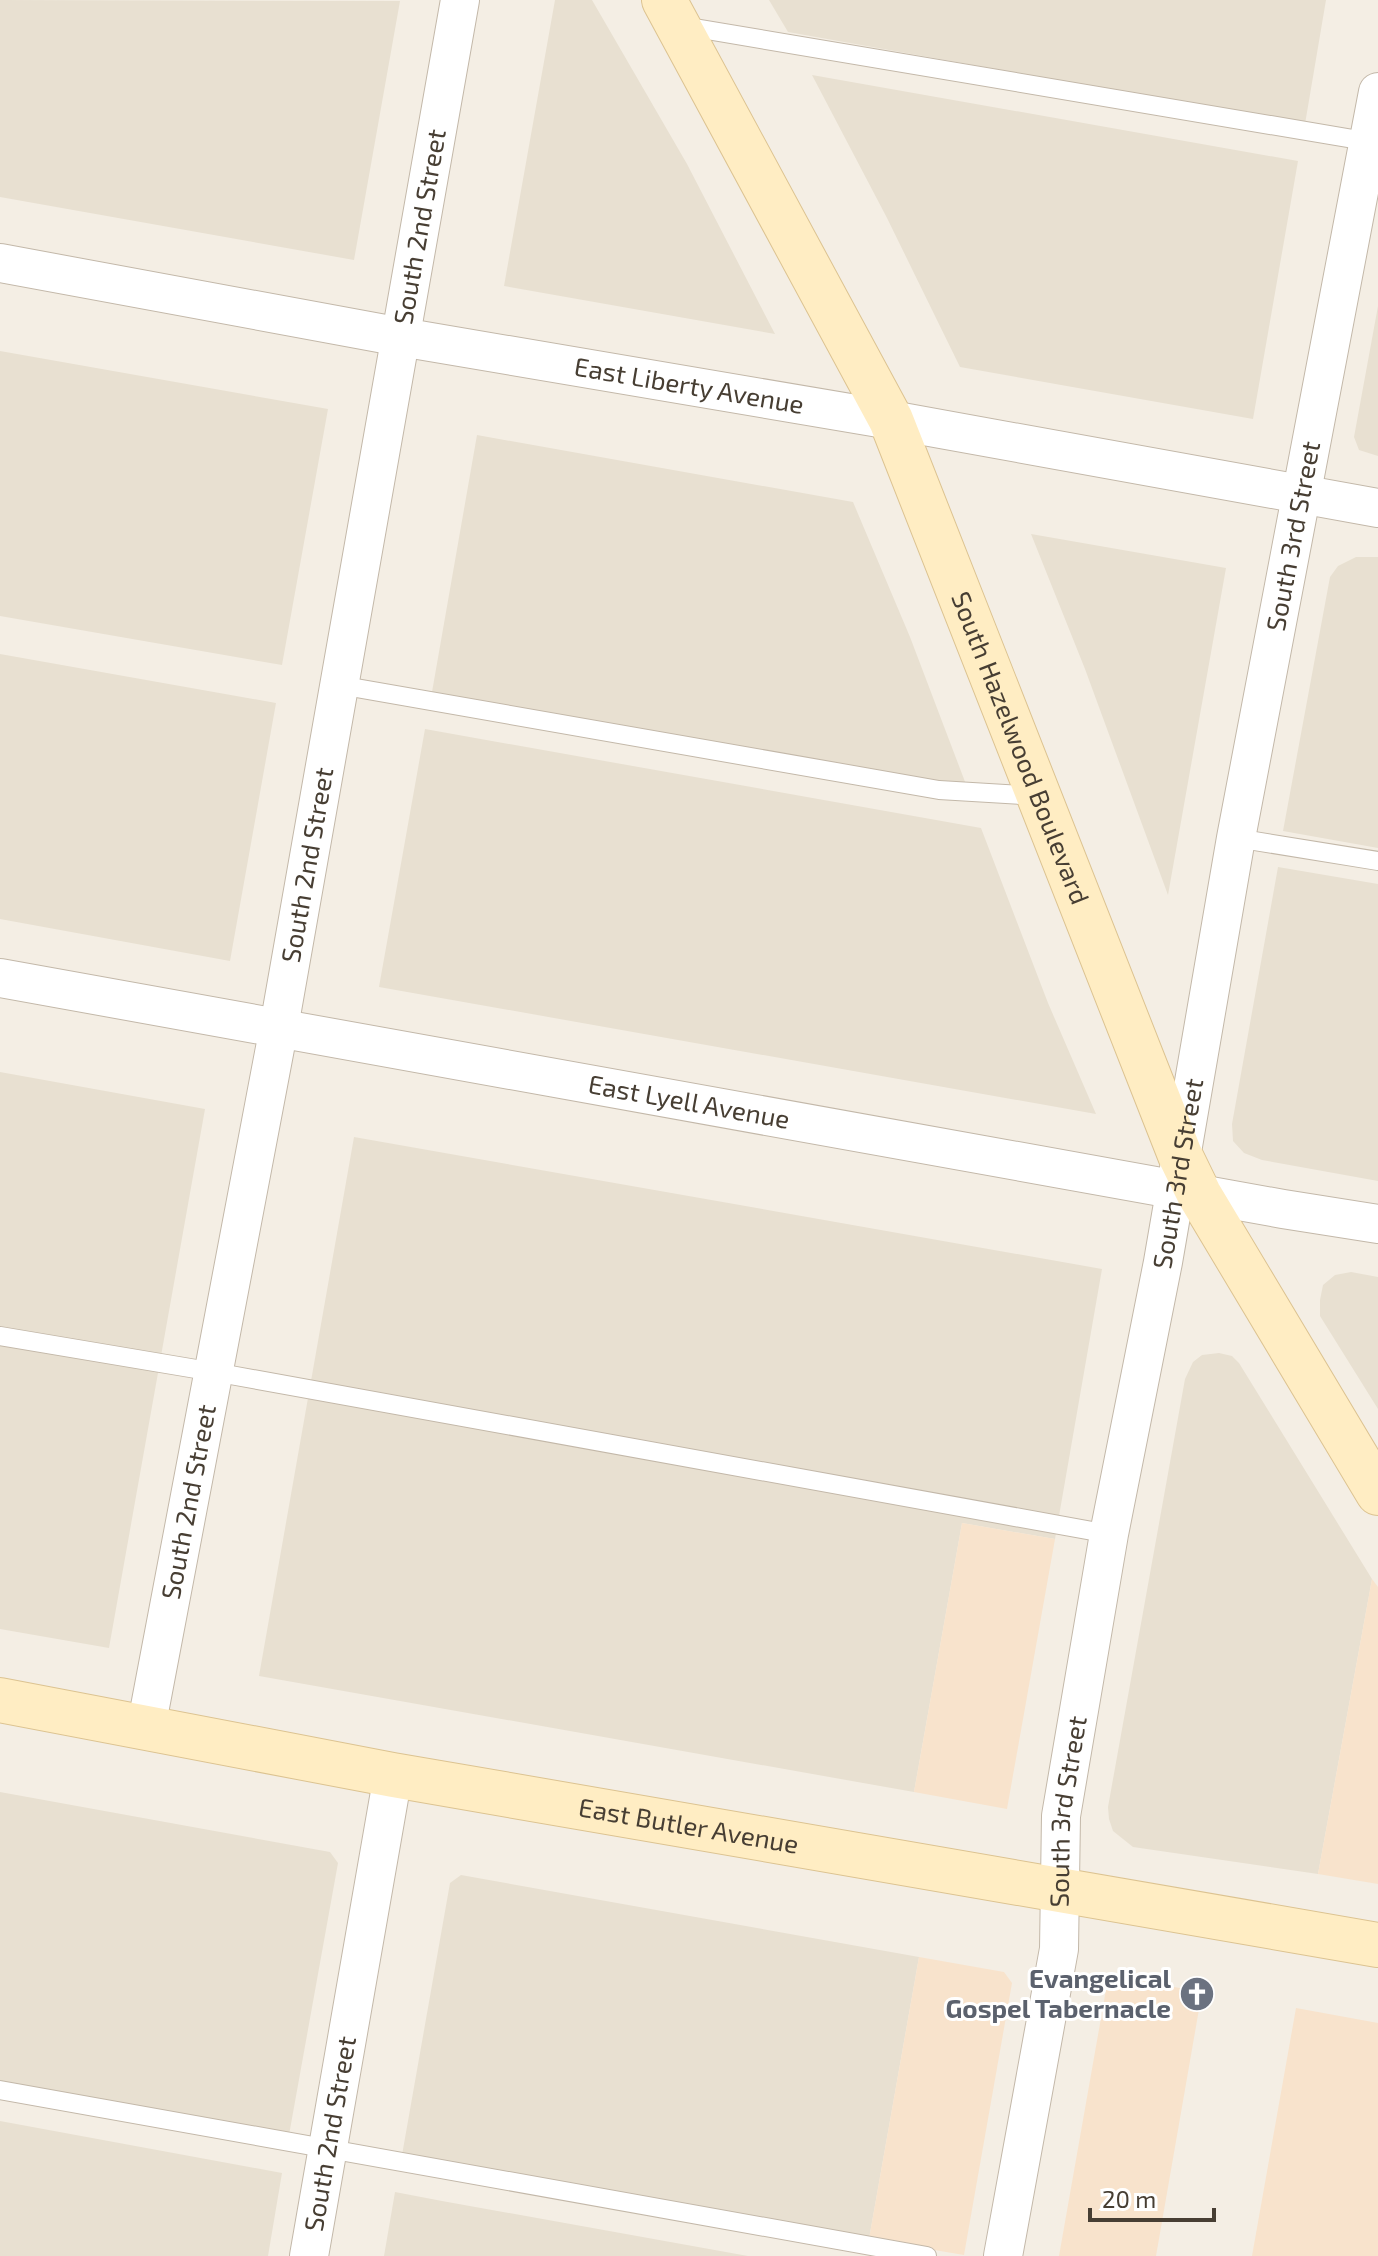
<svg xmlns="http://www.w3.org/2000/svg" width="1378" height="2256" font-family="'Exo 2',sans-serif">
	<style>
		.residential { fill: #e8e0d1 }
		.commercial { fill: #f8e3cc }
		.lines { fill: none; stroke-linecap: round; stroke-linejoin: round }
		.lane-casing { stroke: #c3b8a9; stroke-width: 20 }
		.street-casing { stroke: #c3b8a9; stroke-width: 40 }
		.secondary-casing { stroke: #dcc391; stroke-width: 46 }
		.lane { stroke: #fff; stroke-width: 18 }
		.street { stroke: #fff; stroke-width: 38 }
		.secondary { stroke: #ffedc3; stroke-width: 44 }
		.labels { text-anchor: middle; stroke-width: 6; stroke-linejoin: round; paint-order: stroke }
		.street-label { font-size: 26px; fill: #473e33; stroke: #fff }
		.worship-label { font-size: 26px; font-weight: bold; fill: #5b616d; stroke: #fff; text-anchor: end }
	</style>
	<rect width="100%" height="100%" fill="#f4eee4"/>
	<path class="residential" d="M0,0L400,1L354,260L0,197Z
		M555,0H592L687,164L775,334L504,286Z
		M769,0H1326L1305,124L788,32Z
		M812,75L1298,161L1253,419L960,367L887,218Z
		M1378,306V456L1359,450L1354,437Z
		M0,351L328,409L282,665L0,616Z
		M477,435L853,502L910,637L967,787L432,692Z
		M1031,534L1226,568L1168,895L1085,669Z
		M1356,557H1378V848L1283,831L1330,577L1338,566Z
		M0,654L276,703L230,961L0,919Z
		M425,729L981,828L1048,1003L1096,1114L379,987Z
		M1278,867L1378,884V1181L1262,1160L1244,1153L1233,1141L1232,1124Z
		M0,1072L205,1109L109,1648L0,1629Z
		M354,1137L1102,1269L1055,1539L962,1523L914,1792L259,1676Z
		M1351,1272L1378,1277V1409L1320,1316V1300L1323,1285L1335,1275Z
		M1219,1353L1232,1356L1239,1363L1372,1579L1318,1874L1133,1847L1113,1831L1109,1819L1108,1807L1185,1379L1193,1362L1202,1355Z
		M0,1792L330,1852L338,1863L289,2135L0,2083Z
		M461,1875L919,1957L869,2239L402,2155L450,1883Z
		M0,2121L282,2173L268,2256H0Z
		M395,2192L442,2201L748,2256H384Z"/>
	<path class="commercial" d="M962,1523L1055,1539L1007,1809L914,1792Z
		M1372,1579L1378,1587V1884L1318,1874Z
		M919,1957L1004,1972L1012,1983L964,2255L869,2239Z
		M1118,1977L1202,1992L1156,2256H1059L1107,1984Z
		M1296,2008L1378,2023V2256H1252Z"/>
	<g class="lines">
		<g class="lane-casing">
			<path id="lane" d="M683,26L1371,142
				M339,685L939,790L1039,796
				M1236,838L1378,861
				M0,1336L214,1372L1109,1534
				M0,2090L927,2256"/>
		</g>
		<g class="street-casing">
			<g id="street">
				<path id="s1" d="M0,263L401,337L891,420L1378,508"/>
				<path id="s2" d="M0,978L1283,1209L1378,1224"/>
				<path id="s3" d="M146,1728L279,1027L460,0"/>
				<path id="s4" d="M309,2256L393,1775"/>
				<path id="s5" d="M1003,2256L1059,1949L1061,1816L1109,1534L1163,1262L1236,838L1378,92"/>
			</g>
		</g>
		<g class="secondary-casing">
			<g id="secondary">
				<path id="s6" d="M664,0L891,420L1180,1155L1199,1194L1378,1493"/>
				<path id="s7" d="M0,1700L393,1775L1378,1945"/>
			</g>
		</g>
		<use href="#lane" class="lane"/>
		<use href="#street" class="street"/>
		<use href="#secondary" class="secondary"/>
	</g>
	<defs>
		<g id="church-disc" transform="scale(1.8)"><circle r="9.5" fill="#6b7280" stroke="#fff"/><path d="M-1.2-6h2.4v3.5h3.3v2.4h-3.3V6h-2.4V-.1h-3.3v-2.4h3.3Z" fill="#fff"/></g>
	</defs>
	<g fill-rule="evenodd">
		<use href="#church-disc" x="1197" y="1994"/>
	</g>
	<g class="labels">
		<g class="street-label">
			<text dy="9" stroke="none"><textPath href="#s3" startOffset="1526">South 2nd Street</textPath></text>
			<text dy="9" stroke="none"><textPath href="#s1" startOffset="700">East Liberty Avenue</textPath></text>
			<text dy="9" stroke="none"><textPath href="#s5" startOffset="1746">South 3rd Street</textPath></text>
			<text dy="9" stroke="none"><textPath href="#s6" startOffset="830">South Hazelwood Boulevard</textPath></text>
			<text dy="9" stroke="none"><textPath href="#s3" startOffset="878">South 2nd Street</textPath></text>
			<text dy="9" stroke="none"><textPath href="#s2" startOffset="700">East Lyell Avenue</textPath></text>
			<text dy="9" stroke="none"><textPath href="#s5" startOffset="1098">South 3rd Street</textPath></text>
			<text dy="9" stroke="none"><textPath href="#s3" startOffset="230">South 2nd Street</textPath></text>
			<text dy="9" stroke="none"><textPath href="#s5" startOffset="450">South 3rd Street</textPath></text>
			<text dy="9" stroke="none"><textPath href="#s7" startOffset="700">East Butler Avenue</textPath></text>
			<text dy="9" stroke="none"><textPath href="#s4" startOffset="124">South 2nd Street</textPath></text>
		</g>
		<g class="worship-label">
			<text x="1171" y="1988">Evangelical<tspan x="1171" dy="30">Gospel Tabernacle</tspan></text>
		</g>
	</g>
	<path d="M1090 2208v12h124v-12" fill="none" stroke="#473e33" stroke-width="4"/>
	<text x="1102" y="2208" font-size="24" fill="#473e33" stroke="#ffffff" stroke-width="6" paint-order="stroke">20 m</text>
</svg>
